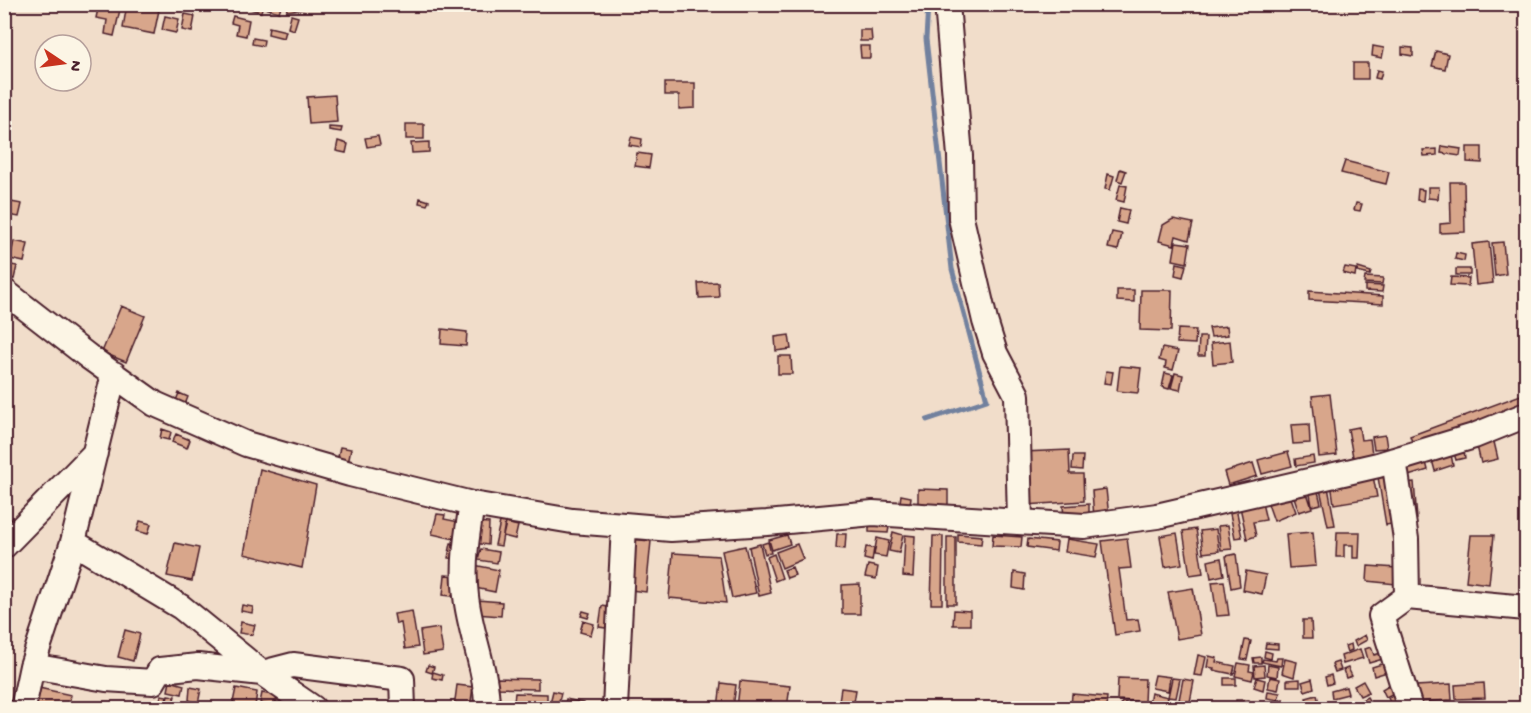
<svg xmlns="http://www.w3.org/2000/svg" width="1531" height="713" font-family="'Gochi Hand',sans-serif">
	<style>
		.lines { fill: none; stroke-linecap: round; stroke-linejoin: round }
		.stream { stroke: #72819e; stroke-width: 5 }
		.building { fill: #d8a68b; stroke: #4a1f2b; stroke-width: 1.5 }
		.minor-casing { stroke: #4a1f2b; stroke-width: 28 }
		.minor { stroke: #fcf5e5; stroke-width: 24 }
	</style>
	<rect width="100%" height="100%" fill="#f1ddca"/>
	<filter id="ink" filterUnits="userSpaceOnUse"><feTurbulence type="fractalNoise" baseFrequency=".0167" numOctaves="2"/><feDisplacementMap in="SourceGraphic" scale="12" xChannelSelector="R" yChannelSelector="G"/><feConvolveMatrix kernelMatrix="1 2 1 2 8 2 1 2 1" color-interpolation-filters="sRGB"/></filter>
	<g filter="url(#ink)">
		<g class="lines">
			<path class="stream" d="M927,420L987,400L952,269L926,39L928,4"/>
		</g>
		<path class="building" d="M99,4L121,5L114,36L105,34L107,20L96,18Z
			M127,4L159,10L154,34L123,28Z
			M247,4H263L261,12L246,8Z
			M266,4H282L279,12L265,8Z
			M286,4H302L303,9L287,11Z
			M185,14L195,16L192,32L182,30Z
			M291,15L298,17L294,30L288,28Z
			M165,16L179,19L176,33L162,30Z
			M233,16L249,20L246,36L236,34L238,25L231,23Z
			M269,27L286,31L284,38L268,34Z
			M860,30H871L872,41H860Z
			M253,38L264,40L263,46L252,44Z
			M860,46H870V58H861Z
			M1373,46L1384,48L1382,58L1372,56Z
			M1402,47L1413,48V56L1402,54Z
			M1436,51L1448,54L1445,69L1432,66Z
			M1353,63H1368V79H1353Z
			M1377,70L1382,71L1380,79L1375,78Z
			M665,83H695V108L679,109V95H665Z
			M335,95L337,122L309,124L307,97Z
			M406,124H424V139H406Z
			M329,127L342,128L341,132L329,130Z
			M378,136L380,145L367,147L365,138Z
			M631,137L642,139L641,147L629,145Z
			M338,141L348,144L346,153L336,151Z
			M429,142V152L412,153L411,143Z
			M1442,146L1461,149L1460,156L1441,153Z
			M1467,147H1482V163L1467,162Z
			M1437,149V155L1424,156L1423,150Z
			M637,153L651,155L649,168L635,166Z
			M1345,161L1389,172L1386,184L1341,173Z
			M1120,169L1126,171L1122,182L1117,180Z
			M1108,174L1114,176L1110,190L1105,189Z
			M1450,182H1464L1465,232L1440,233V224L1451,223Z
			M1120,185L1127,186L1124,202L1116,200Z
			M1428,187H1439L1438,199L1428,198Z
			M1418,189L1424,190L1423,201L1417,200Z
			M420,198L429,201L427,205L419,203Z
			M11,202L22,204L19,217L8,215Z
			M1356,203L1362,204L1360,211L1354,210Z
			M1120,208L1129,210L1126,224L1117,222Z
			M1173,219L1193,223L1189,240L1176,236L1174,245L1159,241L1163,225Z
			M1112,232L1122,234L1118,250L1108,248Z
			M4,241L10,242L6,259H4Z
			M14,241L28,244L24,262L10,259Z
			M1176,242L1190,244L1187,263L1173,260Z
			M1489,242L1493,283L1476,285L1472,244Z
			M1503,242L1506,274L1495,276L1492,243Z
			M1456,253L1465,255L1464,261L1455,259Z
			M1177,263L1186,265L1183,277L1175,275Z
			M6,264L17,266L14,279L4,277Z
			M1345,267L1356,269L1355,276L1343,273Z
			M1358,268L1371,272L1370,275L1357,272Z
			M1456,269H1470V275H1456Z
			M1365,277L1383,278L1382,284L1364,283Z
			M1451,277L1469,278L1468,286L1450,285Z
			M718,282L719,297L699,298L698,283Z
			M1365,285L1383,286L1382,292L1365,291Z
			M1117,290H1134V302L1117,301Z
			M1141,290H1172L1171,331L1140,330Z
			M1309,291L1383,296V304L1309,300Z
			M121,306L145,316L126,362L102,352Z
			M1227,326L1228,335L1211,337L1209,328Z
			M442,329L467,332L466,346L441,344Z
			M1178,329L1196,330L1195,344L1177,343Z
			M789,335L791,349L776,351L775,337Z
			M1199,337H1206L1205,356H1198Z
			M1230,341L1232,362L1213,364L1211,343Z
			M1162,348L1178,351L1173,370L1165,368L1166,362L1159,360Z
			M778,356H791L792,374H778Z
			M1120,366L1141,368L1138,393L1117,391Z
			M1106,371L1113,372L1111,384L1104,383Z
			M1165,373L1173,375L1169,389L1162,387Z
			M1175,373L1183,375L1180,390L1171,388Z
			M179,393L188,397L184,407L175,403Z
			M1526,393V409L1415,450L1410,436Z
			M1330,394L1337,455L1319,457L1312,396Z
			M1309,424L1310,443L1293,444L1291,425Z
			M1359,427L1361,440L1370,439L1372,454L1353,457L1348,429Z
			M162,429L171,432L169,440L160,438Z
			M176,434L190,440L187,448L172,442Z
			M1385,435L1387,448L1374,449L1372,437Z
			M1494,442L1498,459L1481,463L1477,446Z
			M340,447L351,449L348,464L337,462Z
			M1069,450L1070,474H1083L1084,501L1026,505L1023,452Z
			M1464,451L1465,458L1456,460L1454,453Z
			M1288,452L1292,466L1262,474L1258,460Z
			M1451,454L1453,465L1435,471L1432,460Z
			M1073,456H1083L1082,470L1072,469Z
			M1313,456L1314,463L1296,466L1295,459Z
			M1426,462L1428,470L1405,477L1403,469Z
			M1253,463L1257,476L1228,485L1224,472Z
			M260,469L316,485L302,568L244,554Z
			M1390,475L1398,523L1386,525L1378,477Z
			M1373,476L1377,497L1334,504L1331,483Z
			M1414,482L1417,519L1406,520L1403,483Z
			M1317,487L1321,504L1312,506L1309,489Z
			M1328,487L1335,525L1328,526L1320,489Z
			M918,489L948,490V508H918Z
			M1106,489L1109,517L1094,518L1092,491Z
			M1306,490L1312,508L1299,512L1293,494Z
			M901,495L911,497L909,511L899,509Z
			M1290,495L1296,512L1274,521L1268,504Z
			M1262,503L1266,520L1253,522L1256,536L1247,539L1240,507Z
			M1089,504V515L1064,517L1063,506Z
			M1236,508L1242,537L1235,538L1229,509Z
			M437,514L445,515L444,519L459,522L455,539L432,534Z
			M140,521L151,524L148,534L137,531Z
			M475,522L489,523L488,545L473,543Z
			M500,522L505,523L501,546L495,545Z
			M506,523L518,526L515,539L503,536Z
			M869,525L889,526L888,533L869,532Z
			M1228,525L1232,549L1221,550L1218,526Z
			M1196,529L1203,573L1190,575L1183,531Z
			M1216,529L1219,551L1203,553L1200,531Z
			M893,532L903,535L899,553L889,551Z
			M1313,532L1316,566L1289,568L1286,534Z
			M1337,532H1360L1359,558H1353V545H1344V557H1336Z
			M1177,533L1182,564L1165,567L1160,536Z
			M837,534H846L845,549L836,548Z
			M958,534L982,536L981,544L958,542Z
			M787,535L790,544L772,550L769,540Z
			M905,535L915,536L913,577L903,576Z
			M993,535L1022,537L1021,547L992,546Z
			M1471,535H1494L1489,584L1466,581Z
			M933,536H943L942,604H931Z
			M947,537H956V604H947Z
			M877,538L889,541L886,557L874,555Z
			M1127,538L1131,568L1119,569L1126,620L1138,619L1140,631L1115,635L1102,541Z
			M628,539L651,541L646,592L623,589Z
			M1028,539L1057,542L1056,551L1027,547Z
			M1067,539L1099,544L1096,557L1065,552Z
			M768,542L771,553L765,554L762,544Z
			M175,543L199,548L192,581L167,576Z
			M451,543L462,545L459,560L448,558Z
			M760,544L771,593L759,596L749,547Z
			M797,544L803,559L782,568L776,552Z
			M745,546L756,593L732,598L722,551Z
			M866,547L874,548L872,561L864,559Z
			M481,549L499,552L497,563L478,560Z
			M673,553L719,556L726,603L669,598Z
			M774,554L782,578L775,581L767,557Z
			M1236,554L1240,586L1231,588L1226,556Z
			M1221,558L1224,575L1211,578L1208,561Z
			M474,565L499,570L495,592L470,587Z
			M868,565L878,567L876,579L865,577Z
			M1368,566L1397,568L1396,584L1367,581Z
			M792,567L795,575L787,578L784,570Z
			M1246,571L1266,575L1262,594L1243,590Z
			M1014,572L1025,574L1024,590L1013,588Z
			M445,575L461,576L460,597L443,595Z
			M1224,581L1229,615L1217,616L1212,582Z
			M860,584V614H842V585Z
			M1193,588L1201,635L1177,639L1168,592Z
			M477,600L502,602L501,616L476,614Z
			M242,605L253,607L252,613L241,611Z
			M602,606L615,608L612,629L599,627Z
			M954,610L970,611V625H953Z
			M412,611L418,647L405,649L401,623L396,624L394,614Z
			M583,611L590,613L588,618L581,616Z
			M1303,620H1311L1312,638H1303Z
			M583,621L594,624L591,635L580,632Z
			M241,622L255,625L252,635L239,633Z
			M439,628L443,652L423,655L420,631Z
			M125,630L140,634L133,661L118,657Z
			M1365,635L1367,640L1356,646L1354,641Z
			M1245,640L1251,641L1247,660L1241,659Z
			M1266,643L1278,644V649L1265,648Z
			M1351,644L1352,650L1347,652L1345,646Z
			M1371,647L1374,655L1381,653L1383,659L1369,663L1365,649Z
			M1360,649L1363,658L1343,664L1341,656Z
			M1265,651L1272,653L1271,659L1264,657Z
			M1198,655L1206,657L1202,676L1194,675Z
			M1209,656L1217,658L1216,662L1235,666L1233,674L1213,670L1214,668L1207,667Z
			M1261,657V663H1254L1253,658Z
			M1277,658H1282L1281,666L1262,662L1263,659L1276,661Z
			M1285,659L1297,662L1294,677L1282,673Z
			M1338,662L1341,670L1335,672L1332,664Z
			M1238,663L1250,665L1249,671L1254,672L1252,680L1235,676Z
			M1385,663L1387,672L1374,676L1372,667Z
			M428,665L434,667L432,673L426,671Z
			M1264,665L1265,676L1255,677L1254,666Z
			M1268,665L1278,667L1277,677L1267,675Z
			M1348,668L1352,676L1346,678L1343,670Z
			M433,672L443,675L442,680L432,678Z
			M1155,675L1170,677L1168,691L1152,688Z
			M1331,675L1333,683L1327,685L1325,677Z
			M1270,677L1280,679L1278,690L1268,688Z
			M495,678L538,679V689L495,688Z
			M1118,678L1145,679L1144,702L1117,700Z
			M1172,678L1180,679L1176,698L1168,697Z
			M1224,678H1236V685H1224Z
			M1257,678L1265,680L1263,690L1254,687Z
			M1183,679L1194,681L1190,702L1179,700Z
			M1300,679V686H1287V680Z
			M1312,679L1314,688L1305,691L1302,682Z
			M1397,680L1402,689L1386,697L1382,689Z
			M170,681L184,685L182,694L168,691Z
			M740,681L790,686L787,708H737Z
			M1363,681L1369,692L1360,696L1354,686Z
			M721,683L736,685L733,708H718Z
			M1484,683L1485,698L1456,699L1455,685Z
			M1451,684L1452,700L1418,702L1416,686Z
			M457,685L473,687L470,708H454Z
			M190,687L201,689L198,704L189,700Z
			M1346,687L1348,694L1332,698L1331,691Z
			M39,688L71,695L68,708H35Z
			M236,688L257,692L255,706L251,705L250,708L232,707Z
			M841,688L856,690L853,708H838Z
			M553,691L561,693L558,705L550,703Z
			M1268,691L1280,693L1278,700L1267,698Z
			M262,693L277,696L275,706L260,703Z
			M515,693L547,694V702L514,701Z
			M1151,693L1168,697L1166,708H1148Z
			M1399,693L1402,700L1391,705L1388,698Z
			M1072,694L1107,697L1106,708H1071Z
			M161,695L167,696L164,708L159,706Z
			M168,695L175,696L172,707L166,706Z
			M1317,695L1319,703L1309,706L1306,698Z
			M1367,697L1373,707L1360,708L1357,703Z
			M566,699L584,703L582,708H564Z
			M1283,699L1284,705L1272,708L1271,703Z
			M1236,700H1249V705L1236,706Z
			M1122,702L1143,707V708H1120Z
			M1267,704L1268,708H1250V707Z
			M491,705H531V708H491Z"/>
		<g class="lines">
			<g class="minor-casing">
				<path id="minor" d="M947,4L960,156L961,218L985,321L995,353L1017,395L1020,522
					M4,291L89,357L155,404L246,444L350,474L472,504L572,521L624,525L671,529L767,523L873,513L1084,526L1157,516L1378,465L1474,436L1526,415
					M1394,460L1406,539L1407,597L1381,616L1410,708
					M472,504C467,534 462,565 466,596C470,634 487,670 487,708
					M73,542L181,607L262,673L313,708
					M4,546L95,453
					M1407,597L1526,608
					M32,666L106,679L153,682L160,670L198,666L262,673L293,665L402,679L403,708
					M23,708L32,666L73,542L114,374
					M615,708L624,525"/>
			</g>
			<use href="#minor" class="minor"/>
		</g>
	</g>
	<rect width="1531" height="713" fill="none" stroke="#fcf5e5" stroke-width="24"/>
	<rect x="12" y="12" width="1507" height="689" fill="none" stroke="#4a1f2b" stroke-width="2" filter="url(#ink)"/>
	<g transform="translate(63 63) rotate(103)"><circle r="28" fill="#fcf5e5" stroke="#b59f9b" stroke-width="1.5"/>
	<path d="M0-4.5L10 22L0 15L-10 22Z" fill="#c8321e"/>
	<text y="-9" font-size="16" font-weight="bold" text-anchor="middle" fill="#4a1f2b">N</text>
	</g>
</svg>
